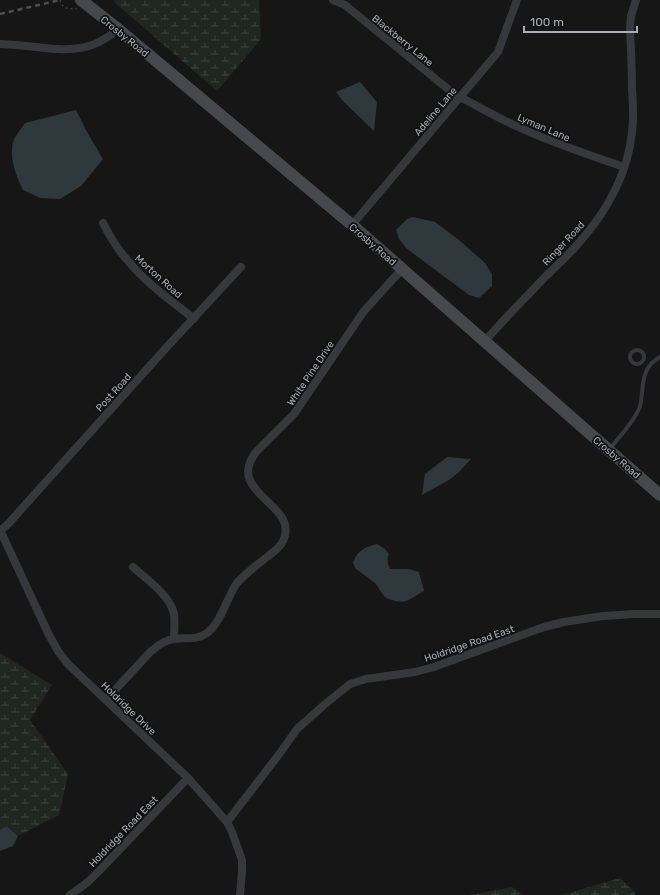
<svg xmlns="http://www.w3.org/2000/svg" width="660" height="895" font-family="Rubik,sans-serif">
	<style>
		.wetland { fill: url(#wetland-marsh) }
		.water { fill: #2f383c }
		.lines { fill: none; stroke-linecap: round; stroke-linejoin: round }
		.path { stroke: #3d3f43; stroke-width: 1.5; stroke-dasharray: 2 3; stroke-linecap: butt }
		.lane { stroke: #37383c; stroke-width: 4 }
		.street { stroke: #37383c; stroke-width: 8 }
		.secondary { stroke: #45484c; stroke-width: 12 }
		.rail { stroke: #4c4f53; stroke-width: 2.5; stroke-dasharray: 5 4; stroke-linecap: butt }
		.labels { text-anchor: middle; stroke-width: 3.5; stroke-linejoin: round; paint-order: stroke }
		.street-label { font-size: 10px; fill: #a9aeb6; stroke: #111112 }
	</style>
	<defs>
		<pattern id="wetland-marsh" width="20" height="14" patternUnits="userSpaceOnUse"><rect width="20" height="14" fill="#202720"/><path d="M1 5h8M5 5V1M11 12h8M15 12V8" fill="none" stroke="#3e443e"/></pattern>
	</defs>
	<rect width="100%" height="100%" fill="#161617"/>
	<path class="wetland" d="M116,0H259L261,39L217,91L113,1Z
		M0,653L52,685L30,720L68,774L59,815L18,836L8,826L0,830Z
		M620,878L635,892L634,895H562Z
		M512,887L524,895H469H470Z"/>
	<path class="water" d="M360,82L377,102L374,131L342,100L336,92Z
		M76,110L87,132L103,159L81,186L60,199L40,198L23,190C16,175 9,159 13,142C15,136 21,129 25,123Z
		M413,217L435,222L459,240L485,263L492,274V286L479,298L469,295L406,248L399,239L396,230L407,219Z
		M447,457L471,459L459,472L449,480L422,495L425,474Z
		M377,544L385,549L389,554C386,559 388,564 390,569H409L419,572L424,591C418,594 412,599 406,601C401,603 388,600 384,596C380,592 379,587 375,583L355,568L353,562C358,550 365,547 377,544Z
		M7,826L18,836L13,846L0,851V830Z"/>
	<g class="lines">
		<path class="path" d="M60,0C64,11 67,8 77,9"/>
		<path class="lane" d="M630 357a7 7 0 1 1 14 0a7 7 0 1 1-14 0Z
			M609,450C618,438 633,423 639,409C641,405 641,399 642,394C643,378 645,365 660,357"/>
		<path class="street" d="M333,0L345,5L459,98H462C479,107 496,117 514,125C549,142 587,154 624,167
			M0,44C29,44 63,55 92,45C101,42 110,36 118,29
			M103,223C110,237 118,250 129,262C147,284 172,301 194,319
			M352,225L498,52L517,0
			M485,341C504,319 525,298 545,277C558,264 572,252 583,238C609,208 628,171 632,132C634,118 633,103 632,89C632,69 631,49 630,29L631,16L636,0
			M0,530L49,635L58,651L68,664L188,778L227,822L232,832L242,860V871L240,895
			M0,531L8,524L165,349L241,267
			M133,567C146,579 170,595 174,614C175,622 174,631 174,639
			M106,700L150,652C157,646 165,640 174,639C187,637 196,641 207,633C221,623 227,597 237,583C246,573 257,565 267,557C273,552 280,548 283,541C301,504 224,494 256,452L294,414L364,311L402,269
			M227,822L280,753L297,729L324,705L350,684L366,679L415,672L434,667L544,627L564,622L603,616L633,614H660
			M70,895L88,882L100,870L188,778"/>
		<path class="secondary" d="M81,0L118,29L352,225L660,495"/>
		<path class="rail" d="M0,14L60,0"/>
	</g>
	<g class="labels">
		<g class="street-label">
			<text transform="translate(125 36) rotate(39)" y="4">Crosby Road</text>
			<text transform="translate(403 40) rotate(39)" y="4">Blackberry Lane</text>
			<text transform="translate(435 111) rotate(-50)" y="4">Adeline Lane</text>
			<text transform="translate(544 127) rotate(23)" y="4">Lyman Lane</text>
			<text transform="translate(563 243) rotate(-47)" y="4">Ringer Road</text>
			<text transform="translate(373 244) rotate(41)" y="4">Crosby Road</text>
			<text transform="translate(159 276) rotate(42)" y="4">Morton Road</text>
			<text transform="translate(310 373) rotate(-56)" y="4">White Pine Drive</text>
			<text transform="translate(113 392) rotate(-48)" y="4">Post Road</text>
			<text transform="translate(617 457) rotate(41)" y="4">Crosby Road</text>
			<text transform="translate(469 643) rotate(-19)" y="4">Holdridge Road East</text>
			<text transform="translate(129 708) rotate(44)" y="4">Holdridge Drive</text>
			<text transform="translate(123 831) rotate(-46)" y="4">Holdridge Road East</text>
		</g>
	</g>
	<path d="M524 26v6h113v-6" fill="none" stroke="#a9aeb6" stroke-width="2"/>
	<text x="530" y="26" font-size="12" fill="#a9aeb6" stroke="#111112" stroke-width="3" paint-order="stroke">100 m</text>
</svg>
